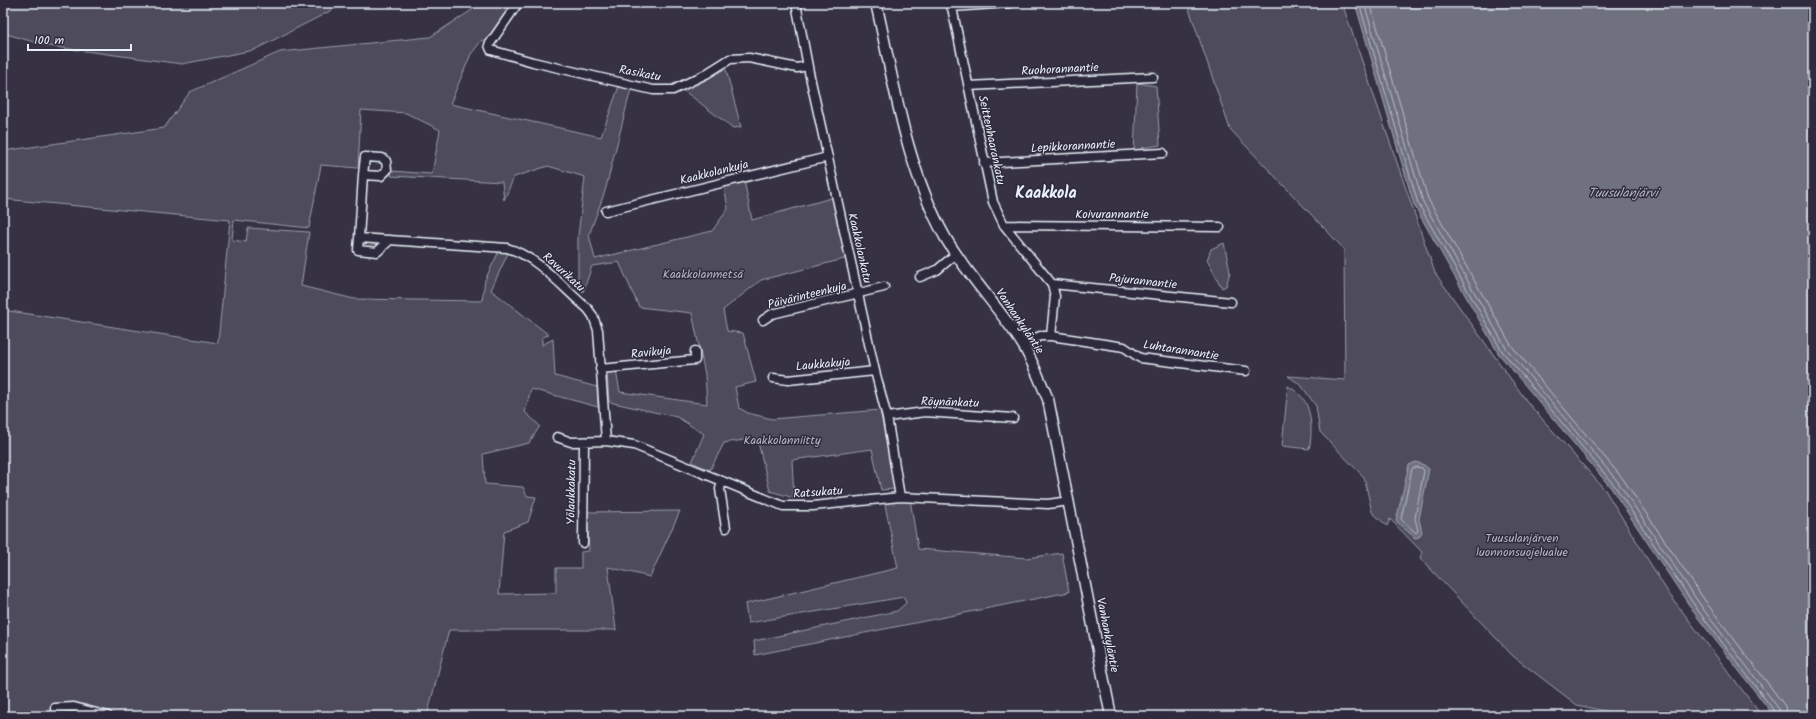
<svg xmlns="http://www.w3.org/2000/svg" width="1816" height="719" font-family="Kalam,sans-serif">
	<style>
		.green { fill: #4d4b5c; stroke: #9a9eaa }
		.water { fill: #70717f; stroke: #a0a4af }
		.lines { fill: none; stroke-linecap: round; stroke-linejoin: round }
		.shore { stroke: #b8bec8; stroke-width: 1 }
		.minor-casing { stroke: #e8f1f8; stroke-width: 11 }
		.tertiary-casing { stroke: #e8f1f8; stroke-width: 13 }
		.minor { stroke: #2f2a3d; stroke-width: 8 }
		.tertiary { stroke: #2f2a3d; stroke-width: 10 }
		.labels { text-anchor: middle; stroke-width: 3; stroke-linejoin: round; paint-order: stroke }
		.street-label { font-size: 12px; fill: #e8f1f8; stroke: #2f2a3d }
		.park-label { font-size: 12px; fill: #b2b7c1; stroke: #2f2a3d }
		.water-label { font-size: 13px; font-style: italic; fill: #b2b7c2; stroke: #2f2a3d }
		.district-label { font-size: 16px; font-weight: bold; fill: #e8f1f8; stroke: #2f2a3d }
	</style>
	<rect width="100%" height="100%" fill="#363244"/>
	<filter id="ink" filterUnits="userSpaceOnUse"><feTurbulence type="fractalNoise" baseFrequency=".025" numOctaves="2"/><feDisplacementMap in="SourceGraphic" scale="8" xChannelSelector="R" yChannelSelector="G"/><feConvolveMatrix kernelMatrix="1 2 1 2 8 2 1 2 1" color-interpolation-filters="sRGB"/></filter>
	<g filter="url(#ink)">
		<path class="green" d="M3,3H346L254,50L182,64L48,46L3,33Z
			M472,3H516L488,42L482,40L471,54L450,104L601,137L619,86L631,89L605,191L589,235L595,259L712,231L728,209L724,184L744,180L752,220L835,197L848,258L761,280L723,310L727,331L743,333L756,382L735,387L739,408L748,413L772,419L880,410L895,489L881,490L872,449L792,460L794,498L770,491L757,438L724,443L710,470L692,462L704,434L677,417L609,402L607,372L616,371L620,392L707,404L705,374L692,313L639,307L619,262L592,266L583,292L578,288V236L585,177L548,166L514,177L504,200L502,182L391,176L392,171L432,174L440,130L406,113L361,110L358,168L321,165L309,228L234,220L232,240L246,242L248,228L309,232L301,286L354,299L482,301L485,280L499,251L508,253L491,290L549,335L542,337V345L553,339L555,376L597,387L598,407L531,389L525,412L540,426L529,443L483,454L485,484L523,487L527,496L536,497L528,522L504,531L499,594L556,593V568H581V552L589,551L587,512L680,511L650,577L608,567L616,630H449L427,716H3V310L218,343L230,220L3,199V151L164,128L190,92L280,52L430,37L472,10Z
			M1187,3H1342L1435,273L1528,403L1605,490L1669,594L1762,716H1628L1577,705L1513,656L1420,558L1422,552L1390,519L1387,526L1372,512L1364,477L1320,432L1316,406L1301,385L1288,376L1345,380L1344,249L1230,129Z
			M725,66L741,127L733,128L683,90Z
			M1137,83L1156,86L1160,145L1142,148L1141,152L1134,153Z
			M1224,243L1230,272L1226,286L1222,288L1207,260L1211,249Z
			M1288,386C1295,390 1304,397 1307,406C1312,418 1312,437 1309,449L1282,446Z
			M910,499L918,549L1027,558L1062,553L1069,592L755,655L754,641L897,611L906,603L904,597L748,623L745,604L898,568L884,500Z"/>
		<path class="water" d="M1355,3H1813V716H1774L1695,614L1611,488L1498,353L1414,205Z
			M1416,462L1424,465L1429,469L1419,519L1422,532L1419,537L1415,538L1396,521L1409,465Z"/>
		<g class="lines">
			<path class="shore" d="M1359,3L1418,203L1502,351L1614,485L1699,612L1775,712L1776,716
				M1364,3L1423,202L1506,348L1618,482L1703,609L1779,709L1781,716
				M1370,3L1428,199L1511,345L1623,479L1708,605L1785,706L1787,716
				M1416,467L1422,468L1424,471L1415,518L1418,531L1416,533L1401,519L1412,469Z"/>
			<g class="minor-casing">
				<path id="minor" d="M518,3L489,45L491,50L533,62L653,90H673L706,74L730,59L749,58L797,68L807,66
					M796,3L809,72L875,371L887,417L900,497
					M951,3L993,202L1004,225L1052,284L1055,296L1051,336
					M951,7L1010,3
					M969,86L1153,77
					M984,163L1163,153
					M363,175L365,157L382,158L386,161L387,170L381,176L363,175L359,238L507,248C537,256 564,289 588,309L593,316L598,330L606,441
					M606,211L828,157
					M1004,225L1220,227
					M359,238L358,250L377,252L390,240
					M920,277L937,270L956,254
					M1052,284L1231,302
					M763,320L772,314L884,287
					M1022,345L1040,336H1051L1124,347L1140,358L1246,371
					M600,369L695,360V351
					M773,378L788,380L875,371
					M887,417L925,412L1013,418
					M557,437L571,442L606,441L634,445L783,506H813L900,497L1048,504L1069,501
					M722,481L720,489L726,528
					M583,543L584,442
					M55,708L74,707L108,716"/>
			</g>
			<g class="tertiary-casing">
				<path id="tertiary" d="M876,3C894,82 905,165 945,237C967,275 999,307 1023,345C1033,362 1040,381 1048,399L1111,716"/>
			</g>
			<use href="#minor" class="minor"/>
			<use href="#tertiary" class="tertiary"/>
		</g>
	</g>
	<g class="labels">
		<g class="street-label">
			<text transform="translate(1060 69) rotate(-3)" y="4">Ruohorannantie</text>
			<text transform="translate(640 73) rotate(11)" y="4">Rasikatu</text>
			<text transform="translate(992 140) rotate(78)" y="4">Seittenhaarankatu</text>
			<text transform="translate(1073 146) rotate(-3)" y="4">Lepikkorannantie</text>
			<text transform="translate(714 172) rotate(-14)" y="4">Kaakkolankuja</text>
			<text x="1112" y="218">Koivurannantie</text>
			<text transform="translate(860 248) rotate(77)" y="4">Kaakkolankatu</text>
			<text transform="translate(564 272) rotate(42)" y="4">Ravurikatu</text>
			<text transform="translate(1143 281) rotate(6)" y="4">Pajurannantie</text>
			<text transform="translate(807 295) rotate(-14)" y="4">Päivärinteenkuja</text>
			<text transform="translate(1020 321) rotate(56)" y="4">Vanhankyläntie</text>
			<text transform="translate(1181 350) rotate(9)" y="4">Luhtarannantie</text>
			<text transform="translate(651 352) rotate(-6)" y="4">Ravikuja</text>
			<text transform="translate(823 364) rotate(-5)" y="4">Laukkakuja</text>
			<text transform="translate(950 402) rotate(2)" y="4">Röynänkatu</text>
			<text transform="translate(571 492) rotate(-89)" y="4">Yölaukkakatu</text>
			<text transform="translate(818 492) rotate(-4)" y="4">Ratsukatu</text>
			<text transform="translate(1108 635) rotate(79)" y="4">Vanhankyläntie</text>
		</g>
		<g class="park-label">
			<text x="703" y="278">Kaakkolanmetsä</text>
			<text x="782" y="444">Kaakkolanniitty</text>
			<text x="1522" y="542">Tuusulanjärven<tspan x="1522" dy="14">luonnonsuojelualue</tspan></text>
		</g>
		<g class="water-label">
			<text x="1623" y="197">Tuusulanjärvi</text>
		</g>
		<g class="district-label">
			<text x="1046" y="198">Kaakkola</text>
		</g>
	</g>
	<rect width="1816" height="719" fill="none" stroke="#2f2a3d" stroke-width="16"/>
	<rect x="8" y="8" width="1800" height="703" fill="none" stroke="#e8f1f8" stroke-width="1.5" filter="url(#ink)"/>
	<path d="M28 44v6h103v-6" fill="none" stroke="#e8f1f8" stroke-width="2"/>
	<text x="34" y="44" font-size="12" fill="#e8f1f8" stroke="#2f2a3d" stroke-width="3" paint-order="stroke">100 m</text>
</svg>
